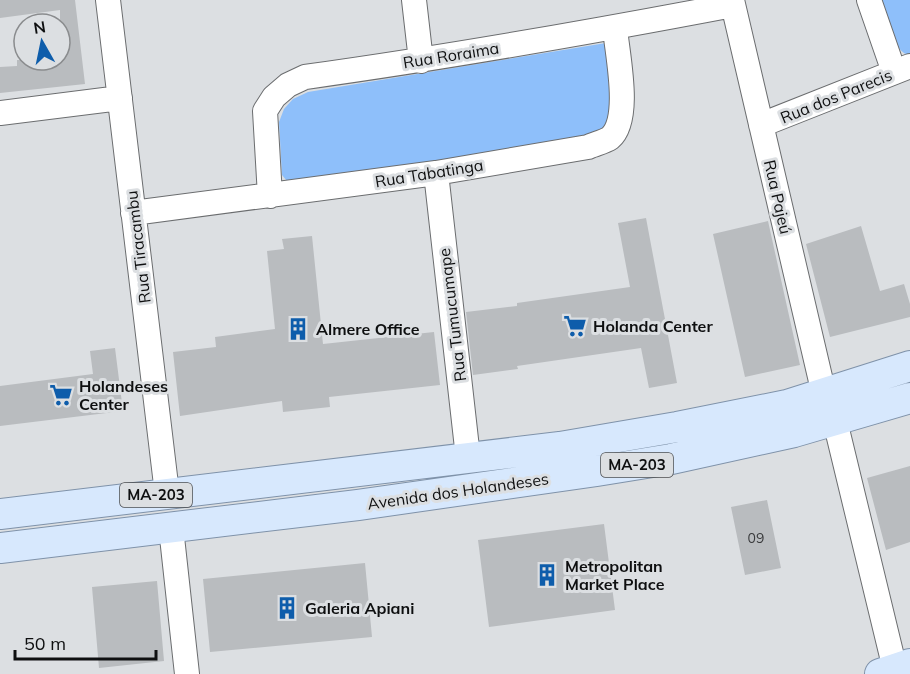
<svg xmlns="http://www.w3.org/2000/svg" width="910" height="674" font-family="Mulish,sans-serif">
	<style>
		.green { fill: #8ebffa }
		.building { fill: #b9bcbf }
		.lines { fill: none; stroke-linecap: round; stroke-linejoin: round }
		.minor-casing { stroke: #6b6d6f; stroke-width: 26 }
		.major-casing { stroke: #7f92a9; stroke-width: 32 }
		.minor { stroke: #fff; stroke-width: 24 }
		.major { stroke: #d7e8fd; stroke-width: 30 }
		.labels { text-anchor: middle; stroke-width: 6; stroke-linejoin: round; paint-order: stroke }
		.number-label { font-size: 14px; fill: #393a3c }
		.shield { fill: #dcdfe2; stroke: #4c4d4f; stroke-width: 1.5 }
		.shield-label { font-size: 15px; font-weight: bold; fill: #0e0f10 }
		.street-label { font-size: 16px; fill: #0e0f10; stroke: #dcdfe2 }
		.poi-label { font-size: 16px; font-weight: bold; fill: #0e0f10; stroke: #dcdfe2; text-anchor: start }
	</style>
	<rect width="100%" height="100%" fill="#dcdfe2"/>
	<path class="green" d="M880,0H910V55C893,54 885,15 880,0Z
		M606,43L611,119L605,131L587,138L291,186L282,175L279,122L284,109L293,99L308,92Z"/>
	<path class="building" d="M0,0H75L85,84L0,93V67L17,66V60H60V10L0,18Z
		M646,218L677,383L649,388L641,348L517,366L518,369L473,375L466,312L517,306V303L630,287L618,223Z
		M768,221L800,365L745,377L713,234Z
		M861,226L880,291L904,284L910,304V317L830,337L806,244Z
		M312,236L323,344L434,332L440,385L329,397L330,407L283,412L282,401L180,416L173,352L216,347L215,337L275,329L267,251L284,249L282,239Z
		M115,348L123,411L0,426V386L93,374L90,351Z
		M910,466V542L886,550L867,478Z
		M767,500L781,568L745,575L731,507Z
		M604,524L615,610L489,627L478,540Z
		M365,563L372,637L210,652L203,579Z
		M157,581L164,661L99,668L92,587Z"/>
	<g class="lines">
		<g class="minor-casing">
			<path id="minor" d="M108,0L167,493
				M414,0L421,61
				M732,0L824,394
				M869,0L894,72
				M0,113L120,98
				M761,125L910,66
				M436,173L468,457
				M270,196L265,111L274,97L288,85L305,77C449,57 591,32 733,5
				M133,213L436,173L588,147C594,144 604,142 610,138C632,119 617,54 615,28
				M835,421L895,669
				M171,528L187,674"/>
		</g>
		<g class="major-casing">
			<path id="major" d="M0,514L560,447L677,427L787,405L910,366
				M0,548L358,505L597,471L671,459L794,432L910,398
				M880,674L910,664"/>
		</g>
		<use href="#minor" class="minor"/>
		<use href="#major" class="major"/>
	</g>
	<defs>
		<g id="supermarket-bare" transform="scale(1.8)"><path d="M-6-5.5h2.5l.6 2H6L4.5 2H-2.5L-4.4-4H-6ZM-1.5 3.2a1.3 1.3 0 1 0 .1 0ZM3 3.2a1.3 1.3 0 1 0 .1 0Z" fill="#0e5dab" stroke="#dcdfe2" stroke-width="2.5" paint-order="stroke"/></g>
		<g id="building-bare" transform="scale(1.8)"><path d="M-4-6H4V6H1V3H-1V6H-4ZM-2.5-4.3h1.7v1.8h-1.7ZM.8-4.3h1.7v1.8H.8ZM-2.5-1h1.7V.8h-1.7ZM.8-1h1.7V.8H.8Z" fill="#0e5dab" stroke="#dcdfe2" stroke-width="2.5" paint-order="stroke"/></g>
	</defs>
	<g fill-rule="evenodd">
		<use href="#supermarket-bare" x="575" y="326"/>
		<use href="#building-bare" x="298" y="329"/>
		<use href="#supermarket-bare" x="61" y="395"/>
		<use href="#building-bare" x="547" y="575"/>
		<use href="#building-bare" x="287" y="608"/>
	</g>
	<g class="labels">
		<g class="number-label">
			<text x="756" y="543">09</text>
		</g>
		<g class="shield">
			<rect x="601" y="453" width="72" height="24" rx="4.5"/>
			<rect x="120" y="483" width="72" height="24" rx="4.5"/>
		</g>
		<g class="shield-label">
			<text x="637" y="470">MA-203</text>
			<text x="156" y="500">MA-203</text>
		</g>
		<g class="street-label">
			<text transform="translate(451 55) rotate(-9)" y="6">Rua Roraima</text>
			<text transform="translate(836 96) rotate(-22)" y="6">Rua dos Parecis</text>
			<text transform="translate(429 173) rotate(-9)" y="6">Rua Tabatinga</text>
			<text transform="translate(778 197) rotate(77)" y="6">Rua Pajeú</text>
			<text transform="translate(138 247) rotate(-97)" y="6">Rua Tiracambu</text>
			<text transform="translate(452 315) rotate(-97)" y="6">Rua Tumucumape</text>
			<text transform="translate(458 491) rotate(-8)" y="6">Avenida dos Holandeses</text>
		</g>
		<g class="poi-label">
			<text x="593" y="332">Holanda Center</text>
			<text x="316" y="335">Almere Office</text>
			<text x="79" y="392">Holandeses<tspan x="79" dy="18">Center</tspan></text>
			<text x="565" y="572">Metropolitan<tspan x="565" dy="18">Market Place</tspan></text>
			<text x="305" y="614">Galeria Apiani</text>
		</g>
	</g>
	<g transform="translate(42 42) rotate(351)"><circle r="28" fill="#dcdfe2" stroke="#8a8c8e" stroke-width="1.5"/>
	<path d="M0-4.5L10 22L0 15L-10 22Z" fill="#0e5dab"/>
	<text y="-9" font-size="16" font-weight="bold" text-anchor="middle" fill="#0e0f10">N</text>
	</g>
	<path d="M15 650v9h141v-9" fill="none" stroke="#0e0f10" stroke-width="3"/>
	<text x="24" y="650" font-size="18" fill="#0e0f10" stroke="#dcdfe2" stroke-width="4.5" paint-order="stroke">50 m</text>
</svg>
